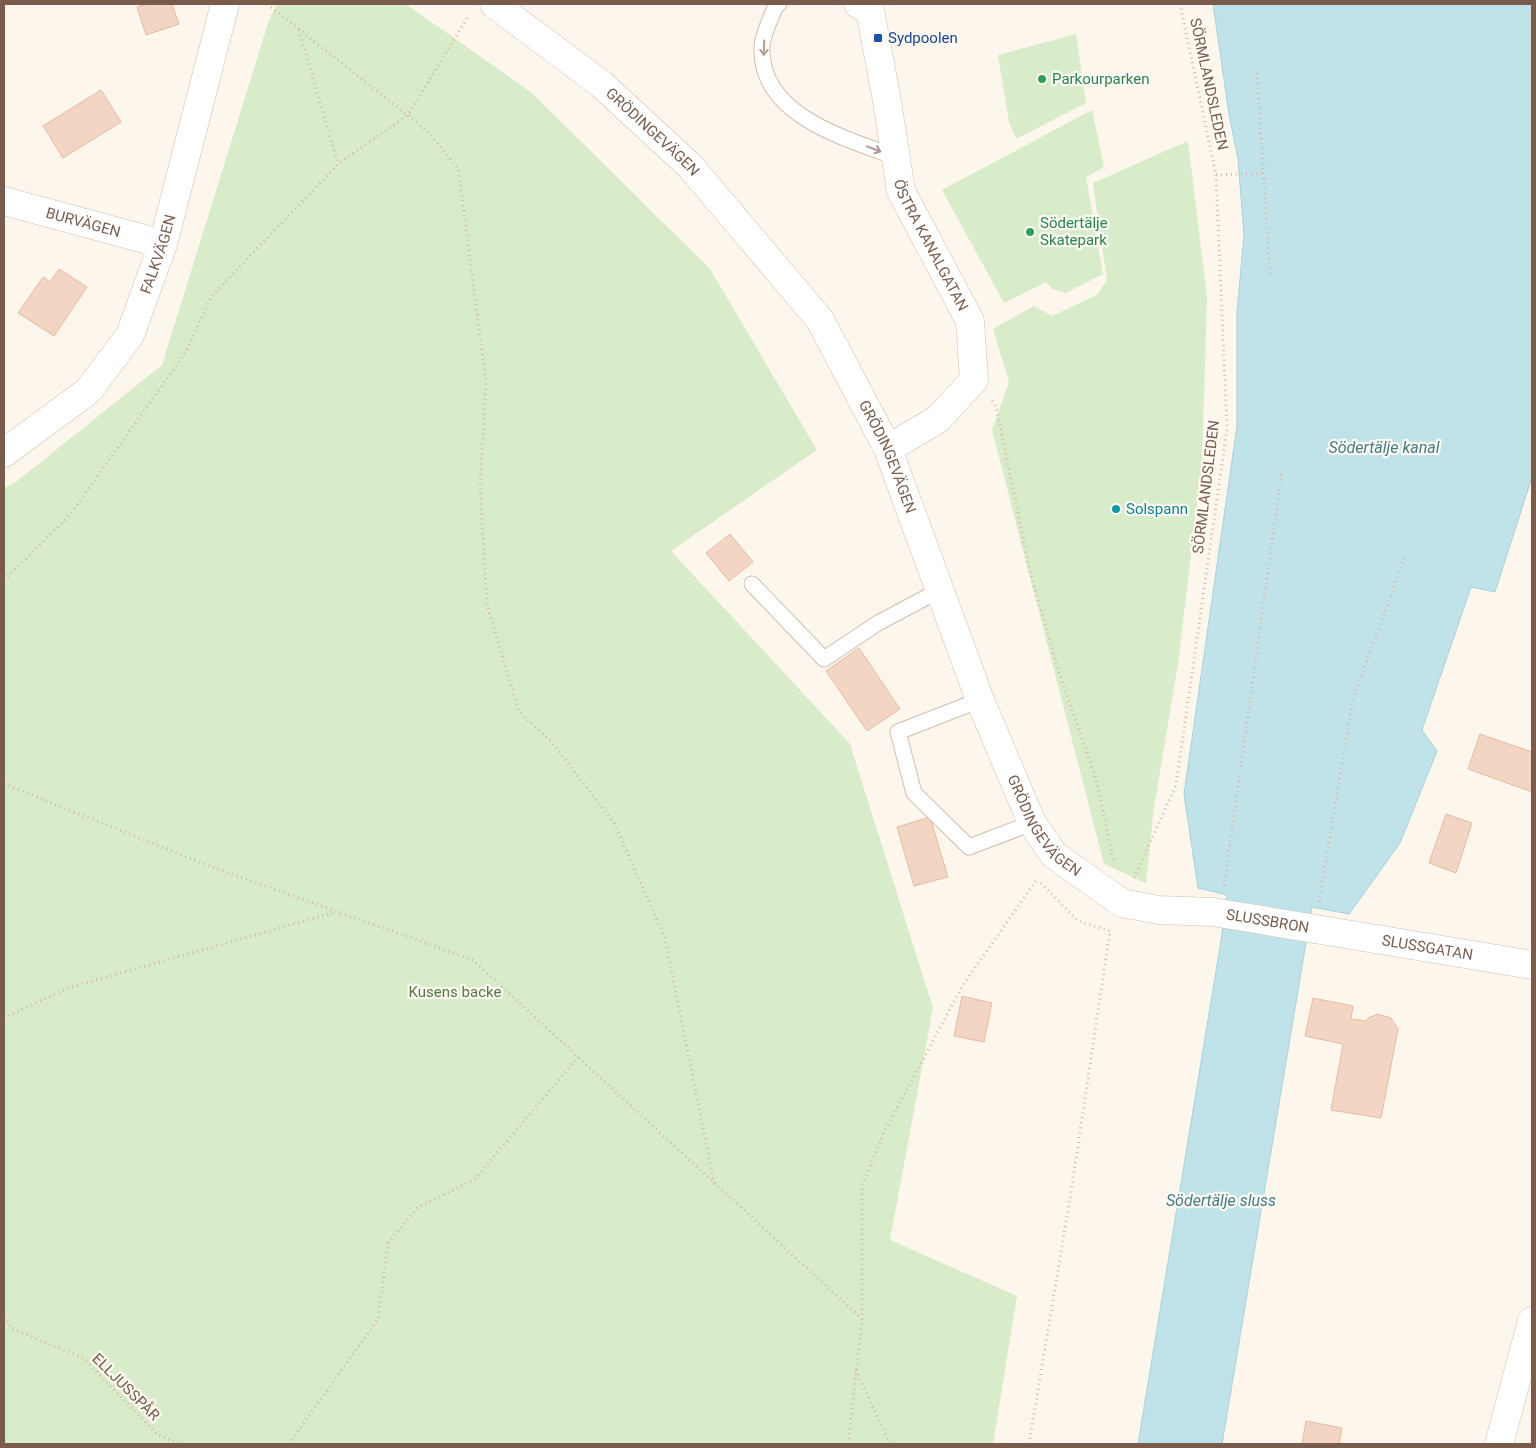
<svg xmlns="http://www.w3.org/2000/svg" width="1536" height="1448" font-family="Roboto,sans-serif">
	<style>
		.green { fill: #d8ecc9 }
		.water { fill: #bfe3e8; stroke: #a5d3da }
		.building { fill: #f3d5c3; stroke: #e6bba3 }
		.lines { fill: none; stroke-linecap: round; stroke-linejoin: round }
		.service-casing { stroke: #d1beb0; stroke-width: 17 }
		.minor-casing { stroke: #d1beb0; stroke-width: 29 }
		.tertiary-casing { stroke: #d1beb0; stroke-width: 29 }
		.path { stroke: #d9b8a5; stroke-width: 3; stroke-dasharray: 1 4; stroke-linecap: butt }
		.service { stroke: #fff; stroke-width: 15 }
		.minor { stroke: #fff; stroke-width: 28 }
		.tertiary { stroke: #fff; stroke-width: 28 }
		.oneway { stroke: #af9d94 }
		.transit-dot { fill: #1a4fb4; stroke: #fffaf3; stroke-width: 2 }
		.leisure-dot { fill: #2e9e5b; stroke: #fffaf3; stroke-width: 2 }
		.culture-dot { fill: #0f9aa8; stroke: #fffaf3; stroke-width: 2 }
		.labels { text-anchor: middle; stroke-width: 4.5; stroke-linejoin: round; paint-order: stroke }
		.transit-label { font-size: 15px; fill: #164399; stroke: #fffaf3; text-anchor: start }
		.leisure-label { font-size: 15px; fill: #27864d; stroke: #fffaf3; text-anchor: start }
		.street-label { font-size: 15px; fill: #7a5c4d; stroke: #fffaf3 }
		.culture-label { font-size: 15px; fill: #0d838f; stroke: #fffaf3; text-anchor: start }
		.park-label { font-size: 15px; fill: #537a41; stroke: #fffaf3 }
		.water-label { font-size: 16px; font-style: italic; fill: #437c86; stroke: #fffaf3 }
	</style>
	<rect width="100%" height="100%" fill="#fdf6ec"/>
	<path class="green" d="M277,4H406L532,93L710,269L817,450L671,551L850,744L933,1008L890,1240L1017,1296L993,1444H4V488L16,482L162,365L269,20Z
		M1076,34L1086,103L1016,139L1009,122L998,55Z
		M1092,110L1104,167L1086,177L1103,274L1066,293L1053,289L1046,282L1004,303L942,190Z
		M1188,141L1207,297L1202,463L1178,664L1154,807L1146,883L1104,864L992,430L1009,382L993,329L1034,306L1052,316L1097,295L1107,280L1093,183Z"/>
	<path class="water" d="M1213,4H1532V477L1495,592L1471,587L1422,730L1437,751L1400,843L1349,914L1312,907L1222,1444H1138L1221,941L1227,895L1198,888L1184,794L1237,426V312L1244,235L1238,159L1229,114Z"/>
	<path class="building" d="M147,4H172L179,24L146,35L137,7Z
		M101,90L121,122L63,158L43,126Z
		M59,269L87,287L54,336L18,313L43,277L50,282Z
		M730,534L753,562L729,581L706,553Z
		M859,648L900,709L867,731L826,671Z
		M1480,734L1532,752V792L1468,769Z
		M1446,814L1472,823L1456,873L1429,863Z
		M930,817L948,877L914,886L897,827Z
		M962,996L992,1003L984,1042L954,1036Z
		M1313,998L1353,1006L1351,1019L1366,1021L1368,1018L1378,1014L1391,1018L1398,1029L1381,1118L1331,1110L1343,1044L1305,1036Z
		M1306,1421L1342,1428L1339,1444H1302Z"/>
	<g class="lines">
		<g class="service-casing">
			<path id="service" d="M779,4L775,7C771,19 762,35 762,47C759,115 846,139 896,157
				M752,584L824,659L878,623L940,590
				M980,700L898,732L914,793L969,847L1032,823"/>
		</g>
		<g class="minor-casing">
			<g id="minor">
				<path id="s1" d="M858,4L870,11L886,95L901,191L970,321L974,380L938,419L888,449"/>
				<path id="s2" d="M4,201L163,244"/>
			</g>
		</g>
		<g class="tertiary-casing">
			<g id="tertiary">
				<path id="s3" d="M494,4L601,84L690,166L820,320L888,449L980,700L1032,823L1054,855L1122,903L1159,910L1213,912L1532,965"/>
				<path id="s4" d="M4,453L88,391L130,335L163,244L225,4"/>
				<path d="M1499,1444L1532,1321"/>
			</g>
		</g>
		<path class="path" d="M267,4L426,130L458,168L486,381L480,486L487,605L519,712L551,741L614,823L665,938L714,1183
			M299,30L338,164
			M1257,73L1270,276
			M1216,175L1264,173
			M992,401L996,406L1030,572L1058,669L1096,779L1114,863
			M4,580L69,516L186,352L211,297L338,164L408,115L469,15
			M4,784L212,867L473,960L862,1319
			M1134,878L1176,785L1227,429L1216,175L1180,4
			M1224,886L1282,471
			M1319,902L1353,698L1405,557
			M4,1018L68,988L336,912
			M4,1317L11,1328L83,1358L158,1435L181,1444
			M856,1370L890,1444
			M289,1444L378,1319L388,1243L418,1207L474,1180L578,1057
			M848,1444L862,1319V1185L886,1128L963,985L1038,878
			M1029,1444L1072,1186L1110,931L1078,921L1040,882"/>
		<use href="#service" class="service"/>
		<use href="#minor" class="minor"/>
		<use href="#tertiary" class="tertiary"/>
	</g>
	<defs><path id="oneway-shaft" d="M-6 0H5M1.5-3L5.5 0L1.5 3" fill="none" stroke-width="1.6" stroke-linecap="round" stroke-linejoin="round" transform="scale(1.25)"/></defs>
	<g class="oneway">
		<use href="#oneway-shaft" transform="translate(764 48) rotate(92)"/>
		<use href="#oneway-shaft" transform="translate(874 149) rotate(21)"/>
	</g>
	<rect class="transit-dot" x="873" y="33" width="10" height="10" rx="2.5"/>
	<g class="leisure-dot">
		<circle cx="1042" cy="79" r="5"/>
		<circle cx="1030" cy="232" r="5"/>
	</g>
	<circle class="culture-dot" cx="1116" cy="509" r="5"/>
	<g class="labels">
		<g class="transit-label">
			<text x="888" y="43">Sydpoolen</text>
		</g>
		<g class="leisure-label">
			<text x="1052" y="84">Parkourparken</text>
			<text x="1040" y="228">Södertälje<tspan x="1040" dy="17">Skatepark</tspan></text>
		</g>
		<g class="street-label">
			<text transform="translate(1209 84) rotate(78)" y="5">SÖRMLANDSLEDEN</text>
			<text dy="5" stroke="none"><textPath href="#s3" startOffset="204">GRÖDINGEVÄGEN</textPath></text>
			<text dy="5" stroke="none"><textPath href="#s2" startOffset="82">BURVÄGEN</textPath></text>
			<text dy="5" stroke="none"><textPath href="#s1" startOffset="258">ÖSTRA KANALGATAN</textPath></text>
			<text dy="5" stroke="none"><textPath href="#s4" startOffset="260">FALKVÄGEN</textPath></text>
			<text dy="5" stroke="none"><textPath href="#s3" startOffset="609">GRÖDINGEVÄGEN</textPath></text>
			<text transform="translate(1206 487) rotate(-83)" y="5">SÖRMLANDSLEDEN</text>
			<text dy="5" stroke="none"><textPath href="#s3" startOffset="1012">GRÖDINGEVÄGEN</textPath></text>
			<text dy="5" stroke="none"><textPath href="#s3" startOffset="1272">SLUSSBRON</textPath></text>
			<text dy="5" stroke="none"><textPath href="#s3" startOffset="1434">SLUSSGATAN</textPath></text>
			<text transform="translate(126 1387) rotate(45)" y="5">ELLJUSSPÅR</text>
		</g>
		<g class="culture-label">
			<text x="1126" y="514">Solspann</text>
		</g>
		<g class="park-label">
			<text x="455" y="997">Kusens backe</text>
		</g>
		<g class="water-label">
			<text x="1384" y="453">Södertälje kanal</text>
			<text x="1221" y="1206">Södertälje sluss</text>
		</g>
	</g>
	<rect width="1536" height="1448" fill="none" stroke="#7a5c4d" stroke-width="10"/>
</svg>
